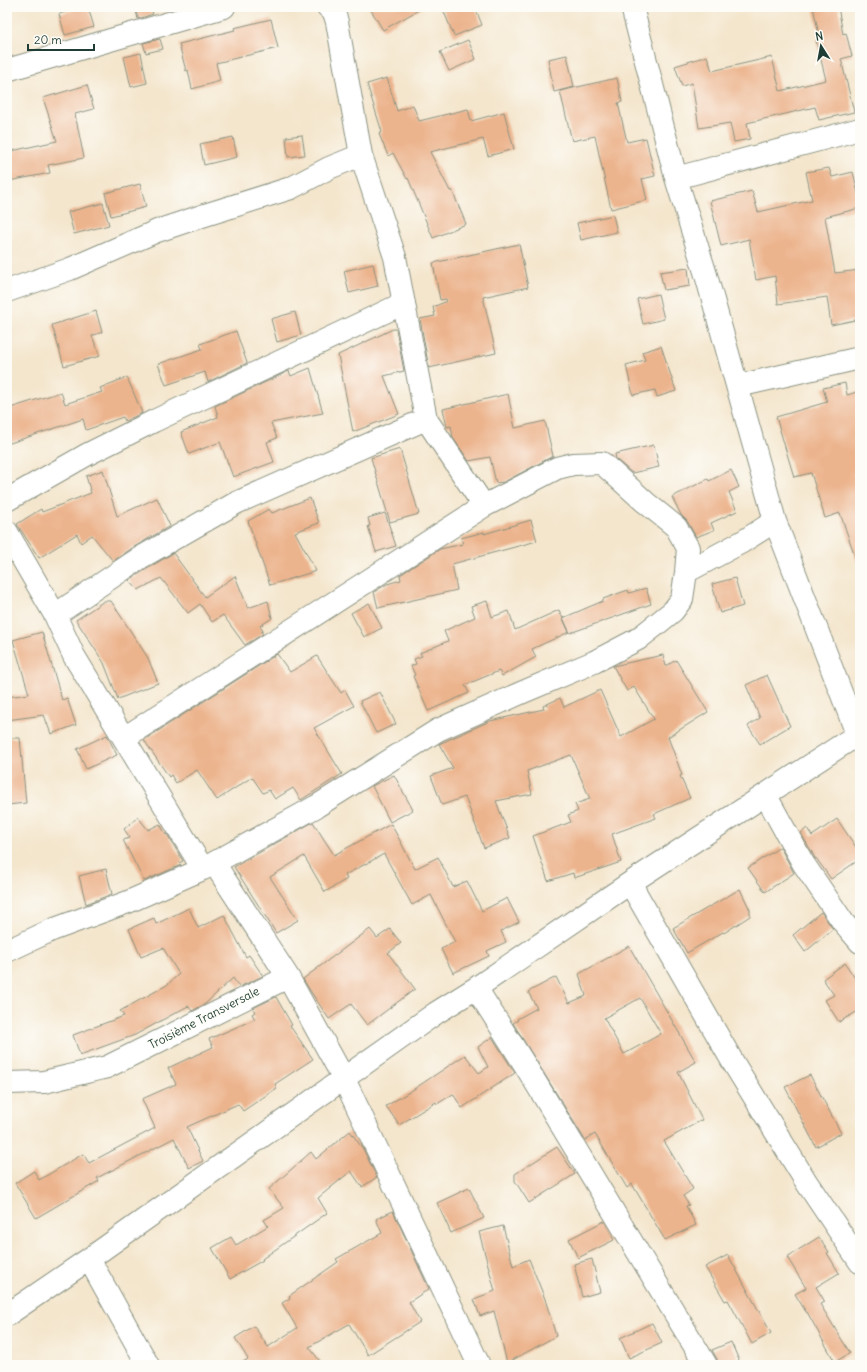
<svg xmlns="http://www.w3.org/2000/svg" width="867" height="1372" font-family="Delius,sans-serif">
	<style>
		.building { fill: #ecb48d; fill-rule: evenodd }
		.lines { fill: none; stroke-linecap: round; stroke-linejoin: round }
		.minor-casing { stroke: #8a9280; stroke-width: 24 }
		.minor { stroke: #fff; stroke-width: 22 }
		.labels { text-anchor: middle; stroke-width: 3; stroke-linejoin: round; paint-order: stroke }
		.street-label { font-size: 12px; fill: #1f3d34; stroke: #fdfcf7 }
	</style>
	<rect width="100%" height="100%" fill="#fdfcf7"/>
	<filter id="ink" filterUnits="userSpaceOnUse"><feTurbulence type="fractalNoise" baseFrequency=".025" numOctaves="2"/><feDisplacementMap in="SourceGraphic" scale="8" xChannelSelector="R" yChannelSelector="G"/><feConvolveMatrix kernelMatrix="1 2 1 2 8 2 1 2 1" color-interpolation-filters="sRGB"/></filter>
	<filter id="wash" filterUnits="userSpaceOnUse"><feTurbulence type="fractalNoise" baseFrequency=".012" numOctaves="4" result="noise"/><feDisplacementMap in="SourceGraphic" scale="16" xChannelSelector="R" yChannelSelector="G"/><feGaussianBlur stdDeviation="0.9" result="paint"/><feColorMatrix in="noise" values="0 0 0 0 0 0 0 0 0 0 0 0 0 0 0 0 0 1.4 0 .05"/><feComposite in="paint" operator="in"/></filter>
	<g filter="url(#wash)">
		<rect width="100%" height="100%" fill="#f4e6cd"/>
		<g id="blocks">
			<path class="building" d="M83,7H88L94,27L65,35L59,14Z
				M135,7H151L153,14L138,19Z
				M369,7H424L383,30Z
				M442,7H475L482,25L454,36Z
				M813,7H838L843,34L846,33L852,56L841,59L854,112L819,120L815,107L747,123L750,139L734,142L730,123L699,128L692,83L682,86L675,66L707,56L712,71L772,57L780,91L826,80L816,40L820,39Z
				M271,19L278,48L216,63L220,81L192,89L188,70L186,71L179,44L235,30L234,28Z
				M160,39L163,49L146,53L143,43Z
				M468,40L476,59L449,71L440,52Z
				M141,53L147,83L131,87L124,57Z
				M567,55L574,87L554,92L548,59Z
				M387,78L397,111L413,105L419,121L468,109L471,121L504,112L514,149L488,156L483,139L430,152L450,191L452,190L466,224L433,238L408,178L407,179L393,153L388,156L379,134L382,132L367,84Z
				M617,78L622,102L618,103L627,142L646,138L655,176L642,179L647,200L611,209L595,136L572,141L560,91Z
				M87,85L94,109L75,114L84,158L48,165L50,173L9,181L7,171V152L57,141L43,98Z
				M302,135L305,155L288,157L286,137Z
				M233,137L237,157L204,165L200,144Z
				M829,168L832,177L853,172L860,201V208L825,217L835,273L860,270V319L831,325L827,297L778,304L775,276L756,280L749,239L721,246L710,201L752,191L758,212L812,200L806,172Z
				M140,184L146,207L111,216L105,193Z
				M103,203L109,225L74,234L68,212Z
				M613,215L617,232L581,240L577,223Z
				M519,244L528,287L483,297L496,353L429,368L420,319L435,316L433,307L447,301L446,299L440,300L433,263Z
				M373,264L378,286L349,293L344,271Z
				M688,268L690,286L664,290L660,272Z
				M658,294L664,319L643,324L637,299Z
				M96,311L102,332L92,336L100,356L64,366L52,325Z
				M295,312L301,335L277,342L271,319Z
				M393,329H396L404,371L384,376L399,414L353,432L338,355Z
				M236,331L247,363L208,382L205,372L166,385L158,364L202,349L200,344Z
				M661,346L676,391L657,397L655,390L633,395L626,365L645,360L642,352Z
				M310,368L323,413L271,423L277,438L267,442L274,462L233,477L220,442L189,454L181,432L218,417L215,406L289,371L291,376Z
				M127,377L142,413L125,421L123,417L86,430L83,419L7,444V409L61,392L65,404L102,392L100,388Z
				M845,383L847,395L860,391V562H857L840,513L825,518L811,473L794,477L776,417L827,402L823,388Z
				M508,394L515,428L545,421L553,456L504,482L496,483L490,457L469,461L453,438L451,426L447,427L443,409Z
				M654,445L659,467L632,473L616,459L615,454Z
				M400,449L419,514L390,522L371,458Z
				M103,470L117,516L157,498L170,526L134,547L113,561L92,535L81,543L77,534L39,558L17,524L41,509L42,512L91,493L86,476Z
				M731,470L739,487L729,492L737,511L711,523L714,530L696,537L687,521L681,515L672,497L708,479L709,481Z
				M310,498L319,523L295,532L316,571L270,585L248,521L269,509L272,513Z
				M385,513L396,546L376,552L368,526H370L368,518Z
				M531,520L537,541L452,564L457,590L378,608L374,592L387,584L401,580L400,575L440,549L463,544L461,538L484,532V534Z
				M173,553L205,597L235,576L248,608L268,601L272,618L260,626L263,631L261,632L263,634L245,645L223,615L212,622L200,604L188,613L161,578L138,590L129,580Z
				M735,578L743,606L720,613L712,584Z
				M646,588L651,604L570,633L563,618L603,601V599L628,590L629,593Z
				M104,601H111L148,658L158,683L118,699L104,663L76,620Z
				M487,601L492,617L509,611L515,630L559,610L569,632L532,649L536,657L502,676L499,671L465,685L469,693L428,711L413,676L415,675L411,666L416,664L414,659L422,656L420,653L448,641L444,631L475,617L471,606Z
				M369,603L382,628L364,637L351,613Z
				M42,632L62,700L67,698L76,725L51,734L44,715L7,720V697L29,694L13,640Z
				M277,654L290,672L317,656L341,693L345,690L354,706L314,728L342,774L301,800L293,788L275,799L269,790L263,793L252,777L217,800L197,770L176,783L171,775L169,777L144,740Z
				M663,655L666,666L676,660L708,712L668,737L682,775L680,776L690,798L654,814L656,818L612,834L621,862L574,878L573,873L548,881L533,836L571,822L568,815L578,811L575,804L590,799L571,755L527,771L532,794L496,801L510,838L484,848L465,797L442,805L431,776L453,768L439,744L490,721L544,709L543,706L560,698L564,707L600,690L621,737L654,719L634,687L627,691L613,666Z
				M767,675L790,726L760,744L748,726L760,718L746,685Z
				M380,692L396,724L376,733L360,701Z
				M107,735L117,755L86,769L77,749Z
				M7,738H20L26,803L7,805Z
				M394,775L413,810L390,822L372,786Z
				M138,817L148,830L160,824L166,835L167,834L183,861L179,863L181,865L144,881L123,840L130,838L124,829Z
				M837,819L860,853V859L831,879L816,858L815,859L814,856L801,833L807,828L812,836Z
				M313,822L334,855L391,824L415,869L438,857L453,887L467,881L482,911L507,898L519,922L501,931L506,942L487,951L489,956L453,973L441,949L455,942L431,895L412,905L384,854L345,875L347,879L325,892L304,856L270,877L298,920L276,933L234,867Z
				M780,847L794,873L765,892L748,868Z
				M106,869L112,894L86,904L79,876Z
				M740,889L750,910V916L724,933L723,932L687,953L673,928Z
				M189,908L198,928L224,915L246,957L249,955L263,976L239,987L233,978L205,1004L192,1011L188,1006L135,1035L80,1055L73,1035L124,1016L120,1011L167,985L179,974L163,948L141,957L129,929L154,918L156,924Z
				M821,912L833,929L805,952L793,935Z
				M370,929L377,938L390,929L401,943L388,953L415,989L367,1025L351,1004L329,1019L311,992L303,979Z
				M629,946L696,1062L678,1072L702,1120L664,1141L693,1189L683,1196L689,1205L686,1206L696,1225L665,1240L632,1184L627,1188L595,1134L585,1140L513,1023L518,1020L517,1019L537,1008L528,992L556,977L569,1003L586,996L579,974ZM640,998L661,1034L624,1054L604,1018Z
				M845,963L860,986V1010L839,1022L825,1000L834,995L823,979Z
				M276,997L292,1025L290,1026L313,1059L275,1084L277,1088L243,1111L238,1104L187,1127L203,1161L189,1168L174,1138L97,1178L99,1181L36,1218L15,1183L34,1171L39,1180L83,1154L89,1163L155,1128L142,1099L176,1084L168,1068L213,1047L209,1039L255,1019L252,1014L255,1012L253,1008Z
				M492,1037L515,1073L462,1108L453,1094L437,1104L436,1102L399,1125L386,1106L411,1091L465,1055L479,1073L488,1067L478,1047Z
				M810,1075L841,1133L816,1147L785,1087Z
				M350,1131L363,1149L377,1177L362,1187L351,1171L318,1198L327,1213L262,1259L263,1260L230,1279L212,1248L231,1237L236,1245L268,1226L264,1220L284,1208L269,1189L311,1152L316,1159Z
				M557,1147L575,1174L529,1203L515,1181V1174Z
				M469,1188L484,1218L451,1233L437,1203Z
				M393,1211L429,1289L409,1302L420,1322L368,1355L349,1324L309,1347L323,1365H238L248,1359L235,1338L254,1326L268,1347L297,1328L282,1303L290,1298L289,1296L338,1262L336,1259L382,1233L376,1219Z
				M604,1221L614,1240L578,1258L569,1239Z
				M503,1226L513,1266L529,1259L545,1299L556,1336L507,1363L494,1311L480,1316L474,1299L495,1291L479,1232Z
				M819,1237L829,1252L827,1253L839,1273L816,1287L825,1302L820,1304L850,1353L835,1362L807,1312H806L795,1294L806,1288L787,1257Z
				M728,1255L771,1333L752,1344L728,1300L725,1301L705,1267Z
				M592,1259L600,1292L582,1297L574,1264Z
				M652,1323L662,1343L629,1358L620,1338Z
				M731,1342L741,1365H718L717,1359L712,1350Z
				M688,1360L691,1365H677Z"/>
		</g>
	</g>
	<g filter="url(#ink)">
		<use href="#blocks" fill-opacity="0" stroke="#8a9280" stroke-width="1"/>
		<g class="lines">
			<g class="minor-casing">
				<path id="minor" d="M632,7L676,178L706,275L775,521L857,734
					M7,70L224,7
					M361,155L395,257L426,419L484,506
					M676,178L860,129
					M7,291L70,269L157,231L205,215L291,188L329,168L361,155L337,22L334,12L328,7
					M738,386L860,358
					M7,500L88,454L154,421L404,303
					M7,532L55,615L74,656L203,869
					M686,572L742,542L775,521
					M55,615L140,558L236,503L426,419
					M766,796L803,863L843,922L860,942
					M214,863L288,977L344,1079L479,1365
					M630,883L734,1064L807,1183L860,1262
					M7,951L52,930L128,902L203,869L317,806L438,730L523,692L594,662L638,639L657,624L673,611L682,599L686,572L688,548L676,527L645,502L602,463L573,464L557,468L484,506L124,738
					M476,988L525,1065L706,1365
					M7,1083L44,1082L107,1067L288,977
					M89,1259L148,1365
					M7,1315L89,1259L436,1013L476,988L630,883L860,733"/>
			</g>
			<use href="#minor" class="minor"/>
		</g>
	</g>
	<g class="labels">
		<g class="street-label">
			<text transform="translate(204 1018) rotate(-27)" y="4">Troisième Transversale</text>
		</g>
	</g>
	<rect width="867" height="1372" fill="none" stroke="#fdfcf7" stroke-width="24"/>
	<g transform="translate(821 46) rotate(349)" stroke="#fdfcf7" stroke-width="3" paint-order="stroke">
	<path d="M0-3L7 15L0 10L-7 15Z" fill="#1f3d34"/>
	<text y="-6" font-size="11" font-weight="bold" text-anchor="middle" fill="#1f3d34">N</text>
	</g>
	<path d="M28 44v6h66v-6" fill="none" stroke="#1f3d34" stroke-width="2"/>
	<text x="34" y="44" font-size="12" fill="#1f3d34" stroke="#fdfcf7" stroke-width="3" paint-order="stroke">20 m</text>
</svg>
